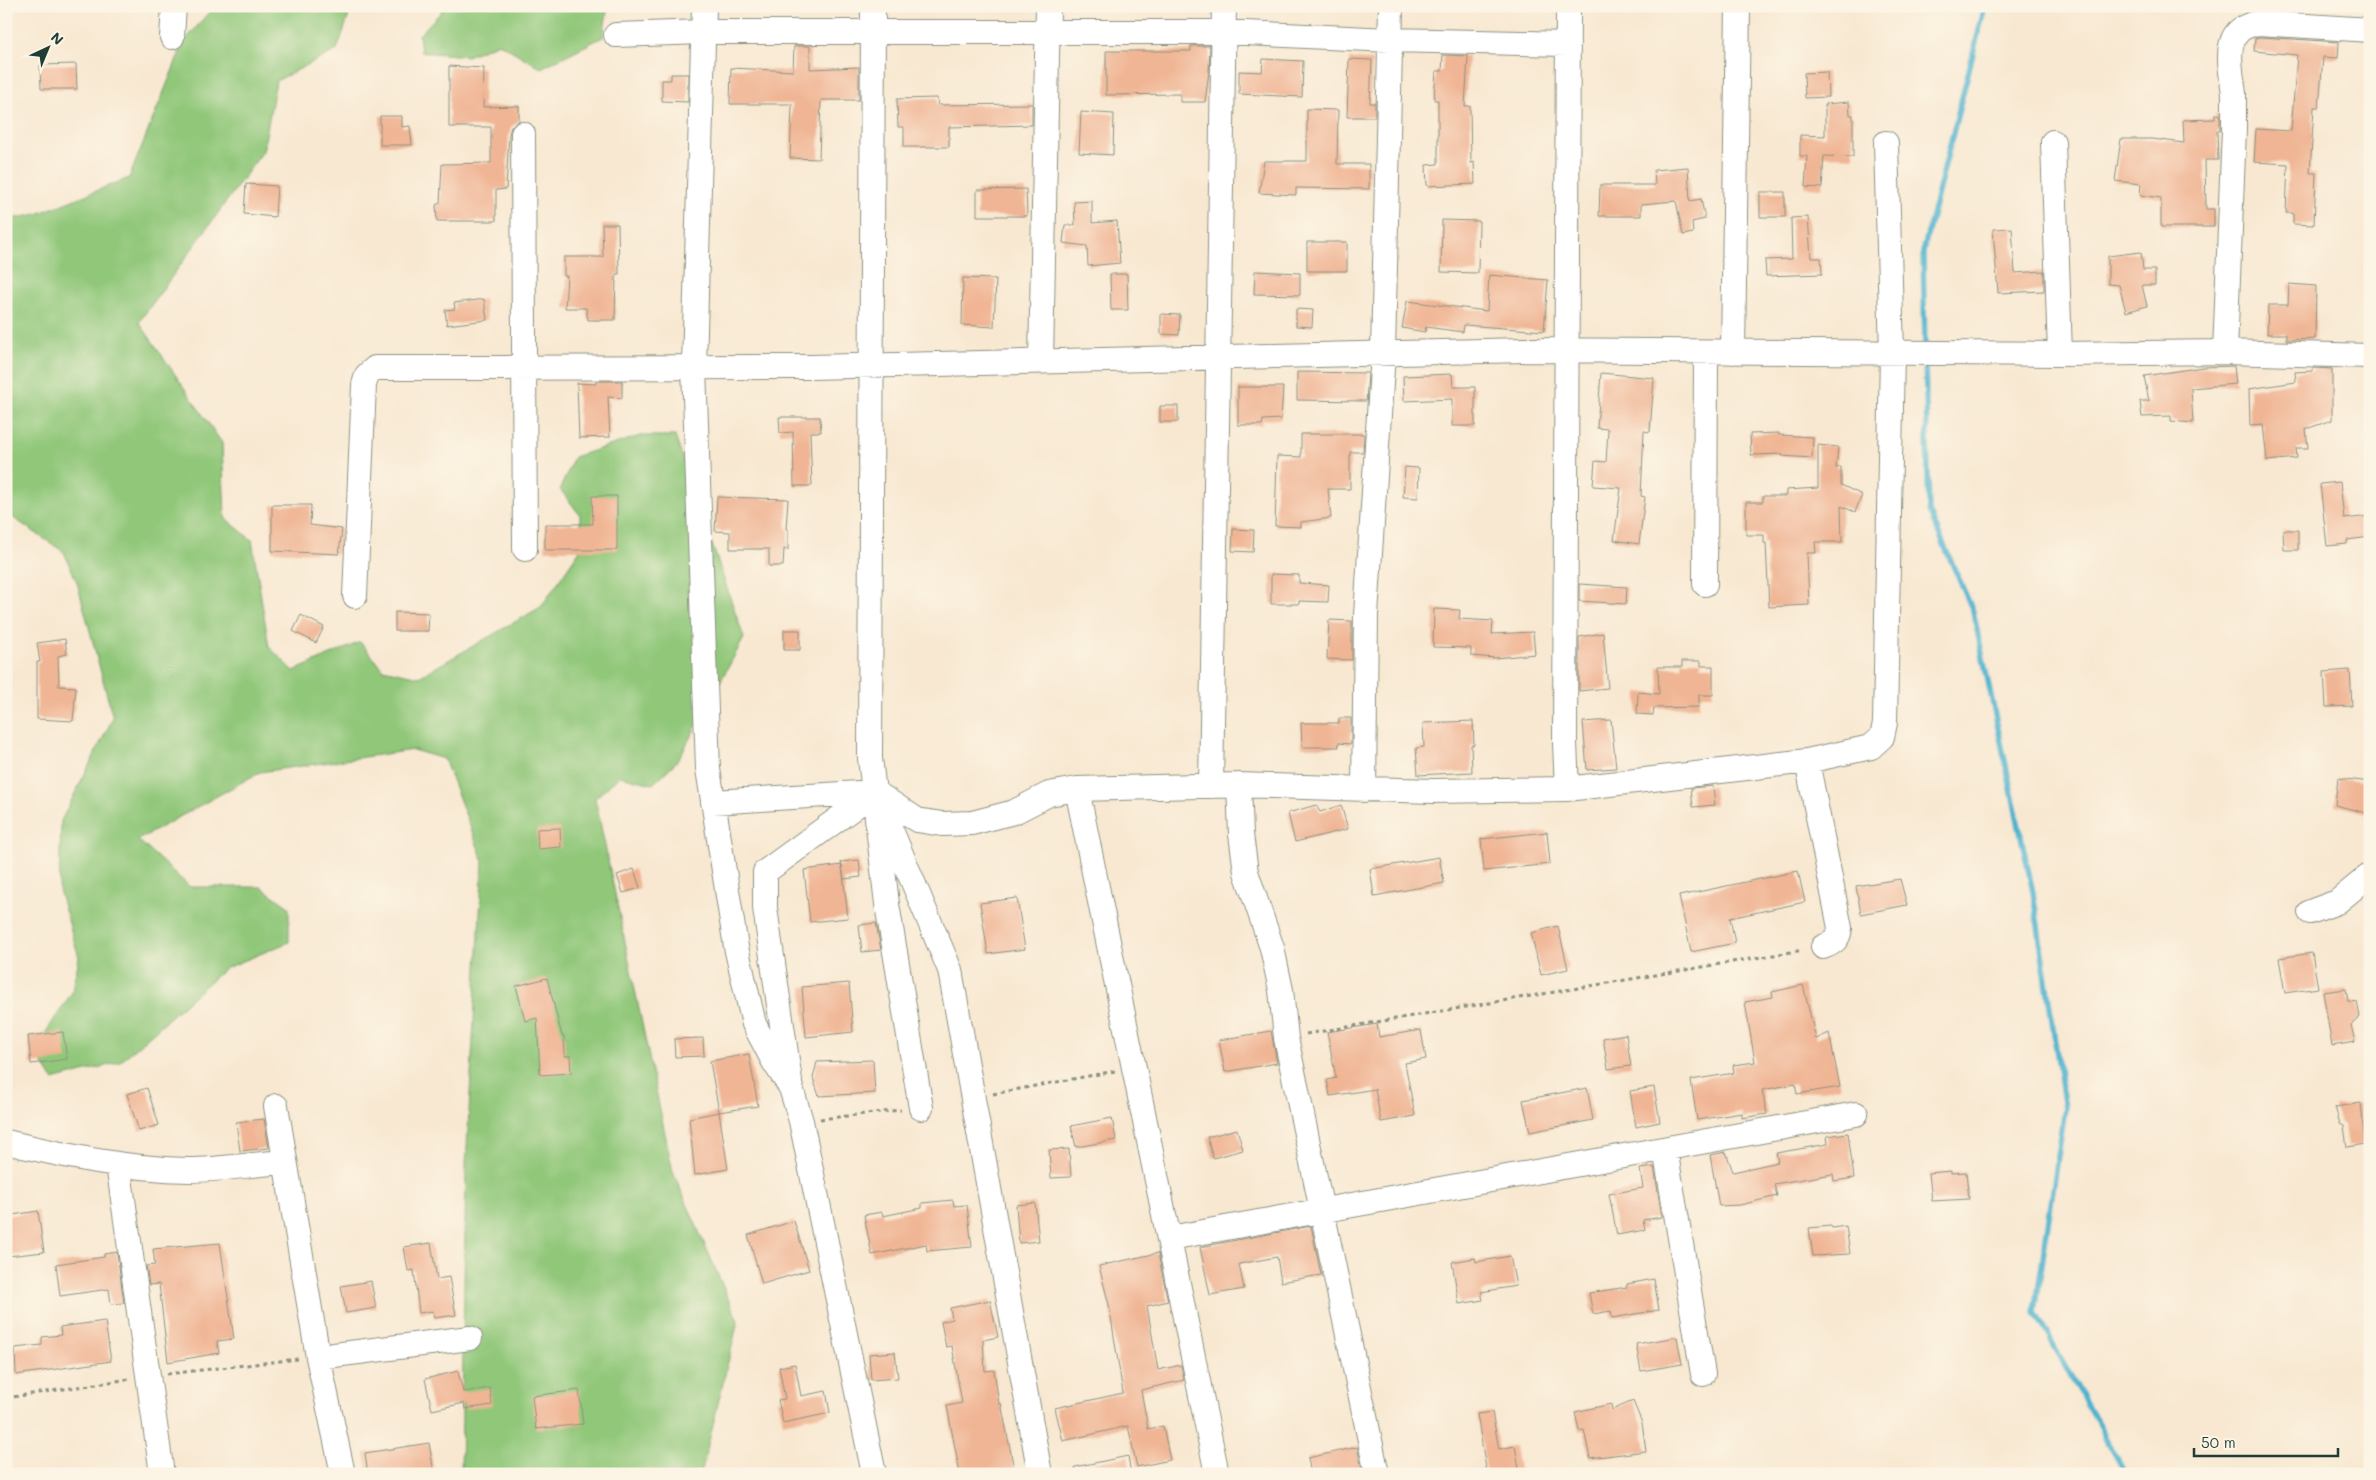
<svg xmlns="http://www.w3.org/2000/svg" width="2376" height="1480" font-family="Mali,sans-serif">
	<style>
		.green { fill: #90c779; stroke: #588256 }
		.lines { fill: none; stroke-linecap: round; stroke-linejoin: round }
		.stream { stroke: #50b4cf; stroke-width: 5.5 }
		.building { fill: #f0b594 }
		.minor-casing { stroke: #8c9282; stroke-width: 26 }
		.path { stroke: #8c9282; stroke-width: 3; stroke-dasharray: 4 4; stroke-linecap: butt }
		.minor { stroke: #fff; stroke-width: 24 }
	</style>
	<rect width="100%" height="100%" fill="#fcf5e5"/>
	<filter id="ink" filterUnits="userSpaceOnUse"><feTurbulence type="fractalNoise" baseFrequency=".02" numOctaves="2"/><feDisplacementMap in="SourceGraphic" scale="10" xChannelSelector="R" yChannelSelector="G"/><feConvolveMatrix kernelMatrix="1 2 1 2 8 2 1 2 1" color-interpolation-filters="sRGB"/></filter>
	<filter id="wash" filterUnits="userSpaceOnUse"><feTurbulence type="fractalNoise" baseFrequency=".0096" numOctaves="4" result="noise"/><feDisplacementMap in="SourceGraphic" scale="20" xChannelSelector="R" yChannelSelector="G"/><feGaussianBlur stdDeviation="1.12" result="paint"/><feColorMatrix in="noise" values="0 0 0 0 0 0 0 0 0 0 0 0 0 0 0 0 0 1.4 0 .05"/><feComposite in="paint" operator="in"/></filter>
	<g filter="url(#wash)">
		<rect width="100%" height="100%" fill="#f8e8d1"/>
		<path class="green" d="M214,6H352L337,50L276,81L263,151L139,322L222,443L225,518L252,540L269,647L294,671L360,642L383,669L419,677L541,607L580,550V515L560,489L574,457L640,436H675L744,638L678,760L653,784L620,776L595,798L673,1172L738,1321L701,1474H461L466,1165L483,860L444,759L413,750L260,772L138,840L190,887H261L289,907V942L224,969L120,1062L53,1080L34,1050L73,991L79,957L59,890L61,821L113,718L77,582L64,552L6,513V220L37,214L129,178L184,42Z
			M437,6H608L603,37L541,68L499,43L467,56L421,52L419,35L442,11Z"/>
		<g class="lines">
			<path class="stream" d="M1925,348L1923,252L1985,6
				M1925,358L1929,511L1973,611L2033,892L2065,1109L2035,1312L2126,1474"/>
		</g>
		<g id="blocks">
			<path class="building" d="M2260,37L2339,42L2338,58L2323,57L2319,107H2314L2310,173H2316L2314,225L2293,224V213H2286L2288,164L2254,162L2256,129L2291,131L2297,55L2254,51L2255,38Z
				M794,46H810V69L859,67V100H821L819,159L790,158L792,104H730L731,68L793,71Z
				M1191,46H1210L1209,71L1205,102H1180V94L1106,95V51H1191Z
				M1443,55L1468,56L1465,106H1470L1471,163L1474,162L1475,184L1427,186L1426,165L1438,164V100H1434L1436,71H1442Z
				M1263,59L1303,61L1302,97L1239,94V71L1262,72Z
				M1349,59L1372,60L1370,103H1375V117H1347Z
				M76,64L77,89H41L40,65Z
				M449,66L484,68L483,107L519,106V121L511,127L509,134L506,189L496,190V221H437L436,205L440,203L442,164L491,163V127H449Z
				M1827,72L1828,97L1805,98L1804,73Z
				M671,74H688V102L662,101V80H671Z
				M937,98L938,105L1032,104V125L949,127V147H904V127H898L897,99Z
				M1849,102L1850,115H1853V157L1824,156L1822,188L1805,187L1807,156H1800V135L1825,136V104Z
				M1307,109L1338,110L1337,164H1369V189L1296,188V195L1259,193L1264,161H1307Z
				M1081,112L1114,114L1113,155L1079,153Z
				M2215,114H2220V131H2217L2218,160H2205L2206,209H2214V227H2161V198L2140,195L2141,184L2115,181L2121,139H2152L2184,143L2183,120L2215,119Z
				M380,116H402V127L410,126L412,145H380Z
				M1688,167L1690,201L1701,199L1705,219L1692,222L1693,233L1683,235L1676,201L1641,204V216H1599L1600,185H1655L1654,170Z
				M246,184L277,186L275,217L244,214Z
				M1026,189L1027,216H977V190Z
				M1760,192H1785V217H1760Z
				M1092,201V223L1117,221L1120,263L1088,266L1087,246L1063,243L1065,225H1075L1074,202Z
				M1808,217L1811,258H1821L1822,274L1766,276L1765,260L1792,259L1791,218Z
				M1442,220L1479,221L1478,273L1441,272Z
				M602,224H618L619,274H616L615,320H588L586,308H565L567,276H564V257H603Z
				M2012,228L2015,273L2044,271V291L1998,293L1993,229Z
				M1307,242H1347V271H1307Z
				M2141,252L2143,270H2155V285H2142L2147,306L2126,312L2119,285L2108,284V256Z
				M1255,271L1300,273V295L1254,294Z
				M1110,274H1127L1128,310H1111Z
				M1489,275L1548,280L1544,331L1464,325L1463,332L1426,327L1425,332L1402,328L1407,301L1487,311Z
				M963,278L996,279L994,327L962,325Z
				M2289,284L2316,286L2315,339L2286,340V334H2267L2268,305H2288Z
				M484,299L487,320L447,325L445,310L455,309L454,303Z
				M1296,309L1313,310L1312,327L1296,326Z
				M1161,314L1180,315L1179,335L1161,334Z
				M2234,366L2236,384L2191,388L2193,423L2171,421V416L2142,417L2140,401H2149L2144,376L2203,367Z
				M2313,368L2332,369V420L2306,429L2308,448H2296L2297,458L2267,461L2263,424L2250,425L2249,389L2296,382L2295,372L2313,371Z
				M1297,372L1368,373L1366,401L1297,400Z
				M1601,373L1654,378L1650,432L1644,431L1641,496L1645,497L1639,544L1614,540L1621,488L1593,486L1595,461L1606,462L1608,429L1597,428Z
				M1452,374L1453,387H1475V426H1452V399L1404,401L1403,376Z
				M596,381H622V398L608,397L610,437L579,438L577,383L596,384Z
				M1238,387H1283L1281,419L1263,420L1262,425H1238Z
				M1160,406H1178V422H1160Z
				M779,417H820L821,432H810L812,486H794L793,432L780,433Z
				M1779,433V435L1813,437L1812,458L1782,456V454L1751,455L1750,434Z
				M1301,434H1364L1363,452H1350V489H1328L1331,518L1301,522V527L1275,526L1277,456L1301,457Z
				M1818,445L1838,447L1836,468L1841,467V485L1862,495L1855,512L1841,506L1842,542H1815L1816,553H1807L1809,605L1769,607L1766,543H1764V535H1746V502H1763V496H1786V490L1818,488Z
				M1405,467L1419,468L1418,498L1403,497Z
				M2340,482L2344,519L2370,516V537L2347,540V544L2327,546L2320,484Z
				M592,496H617V550H545V524H593Z
				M717,497L788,499L786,529H788V550L784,549L783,566H769V549H730V532L715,531Z
				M272,505H311L310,525L342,529L339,554L272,551Z
				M1233,529L1254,530L1253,552L1232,551Z
				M2283,530H2298V550H2284Z
				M1271,574L1299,575V583L1329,585L1328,602L1299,601V604H1271Z
				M1579,584L1627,587L1626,604L1579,601Z
				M1434,609L1460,610L1459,619L1493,621L1492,634L1533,632L1535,654L1496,658L1471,656V648L1433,647Z
				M395,612L429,613L428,631H395Z
				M301,615L324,627L316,643L293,631Z
				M1329,620L1352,621V660L1327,659Z
				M784,630H800V650H784Z
				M1603,633L1608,688L1579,691V637Z
				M65,639L67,654L58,656L59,686L76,687L73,721L37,719V662H40L37,643Z
				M1682,661H1701V666H1713V695H1699V707L1654,708L1653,715L1637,714L1638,692L1659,694L1658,667H1682Z
				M2350,670L2352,706L2326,707L2324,672Z
				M1339,718H1351V744L1338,743L1339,747H1302L1301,723H1339Z
				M1611,720L1616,768L1587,770L1583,722Z
				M1473,721L1474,745H1471L1472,772L1418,775L1416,748L1424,747L1423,723Z
				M2338,778L2370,782V814L2335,805Z
				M1713,786L1715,805L1693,807L1691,788Z
				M1316,805L1320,812L1341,805L1348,829L1295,842L1288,813Z
				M560,828L561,847L538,849L537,829Z
				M1547,832L1550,864L1484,871L1481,839Z
				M1439,857L1444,883L1374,896L1370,869Z
				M859,860L861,877L844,879L841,862Z
				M842,865L848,918L810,922L804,870Z
				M634,869L640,888L623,893L617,875Z
				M1798,871L1805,902L1730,918L1735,943L1691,952L1679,896Z
				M1900,879L1907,905L1861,914L1856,886Z
				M1017,898L1025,949L988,954L980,903Z
				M876,923L881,950L862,952L859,925Z
				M1558,926L1568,969L1541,975L1531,933Z
				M2312,953L2318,988L2285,993L2279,958Z
				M547,978L562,1036H564L565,1056H570L571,1073L540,1075L537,1018L525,1021L516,986Z
				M849,983L853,1032L806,1037L802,987Z
				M1803,985L1816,1039L1829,1033L1840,1087L1797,1094L1795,1084L1762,1090L1767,1114L1742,1118V1113L1697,1120L1691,1080L1734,1073L1733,1065L1755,1062L1745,1002L1773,997L1772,992Z
				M2346,989L2348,1001L2357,1002L2360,1017L2351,1025L2355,1042L2332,1046L2323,992Z
				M1377,1024L1379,1037L1421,1030L1426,1059L1405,1063L1415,1116L1381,1122L1375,1089L1330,1096L1327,1080L1336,1078L1327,1032Z
				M1271,1031L1277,1063L1225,1072L1219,1040Z
				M63,1032L67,1059L31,1064L28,1036Z
				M1626,1034L1631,1066L1608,1069L1603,1038Z
				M703,1038L704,1056L675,1057L674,1039Z
				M749,1054L758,1106L719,1112L710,1061Z
				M873,1060L875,1093L819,1096L813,1078L817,1062Z
				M1654,1087L1660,1122L1636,1127L1630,1091Z
				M147,1088L159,1125L139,1131L127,1094Z
				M1587,1088L1593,1120L1530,1132L1523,1100Z
				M2361,1103L2365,1144L2347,1147L2344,1126L2340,1124L2335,1107Z
				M719,1112L728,1169L695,1175L689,1118Z
				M1112,1118L1116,1140L1076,1147L1071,1126Z
				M264,1119L269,1148L240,1151L236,1122Z
				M1237,1129L1243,1150L1213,1158L1207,1137Z
				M1848,1133L1854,1178L1834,1181L1833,1174L1774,1184L1777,1196L1740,1205L1719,1206L1710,1155L1726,1152L1733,1172L1778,1162L1776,1153L1828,1144L1827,1136Z
				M1069,1149L1071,1177L1051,1178L1049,1150Z
				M1654,1167L1662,1217L1643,1220L1645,1230L1617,1235L1609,1194L1643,1188L1640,1169Z
				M1951,1171V1173L1966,1172L1969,1199L1932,1201L1929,1173Z
				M953,1200L954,1206L967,1205L972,1247L927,1251L926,1244L872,1255L864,1215L882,1212L883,1216L922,1208V1203Z
				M1035,1203L1039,1241L1019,1243L1016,1205Z
				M38,1211L44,1252L8,1256L6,1216Z
				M794,1221L809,1270L762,1284L748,1235Z
				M1311,1226L1321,1275L1281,1282L1277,1257L1239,1264L1244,1289L1210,1295L1200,1247Z
				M1831,1226L1832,1228L1846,1226L1850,1254L1813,1256L1809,1228Z
				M220,1243L234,1339L217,1341L219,1353L168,1362L159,1284L149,1285L146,1266L155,1265L153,1249Z
				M431,1243L437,1279L449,1277L456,1315L434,1318L433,1311L419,1313L414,1270L408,1271L404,1247Z
				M117,1252L124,1303L111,1304L109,1289L60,1296L56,1264L104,1257V1254Z
				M1158,1253L1168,1301L1147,1306L1158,1370L1181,1365L1184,1380L1141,1390L1148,1429L1163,1426L1170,1460L1137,1467L1128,1426L1063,1441L1055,1408L1123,1393L1109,1305L1099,1266Z
				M1510,1256L1516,1286L1481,1292L1483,1300L1459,1304L1452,1262L1475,1258L1476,1262Z
				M1654,1279L1659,1310L1612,1318L1611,1311L1593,1314L1589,1293L1627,1287V1284Z
				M371,1281L376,1308L346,1313L341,1286Z
				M990,1300L998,1337L983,1340L985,1371L994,1370L999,1404L1001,1403L1015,1474H960L947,1406L962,1403L952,1346L946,1347L941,1322L952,1319L950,1308Z
				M105,1321L111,1361L16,1375L15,1348L42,1345V1337L61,1335L60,1327Z
				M1677,1337L1682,1364L1641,1371L1636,1344Z
				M895,1352L898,1378L871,1380L869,1354Z
				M795,1364L801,1396L826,1391L830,1413L783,1423L778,1400L785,1399L779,1367Z
				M458,1371L463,1392L490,1388L492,1405L465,1409L464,1403L432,1410L425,1379Z
				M579,1390L583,1424L536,1429L532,1396Z
				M1633,1401L1642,1423L1646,1451L1590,1458L1584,1430L1579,1431L1575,1412L1611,1404L1612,1410Z
				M1492,1412L1499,1449L1515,1446L1520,1474H1487L1477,1414Z
				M429,1443L434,1472L368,1474L365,1453Z
				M1357,1447L1363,1474H1311L1308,1458Z
				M1128,1456L1131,1474H1075V1467Z"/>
		</g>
	</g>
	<g filter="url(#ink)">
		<use href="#blocks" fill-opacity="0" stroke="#8c9282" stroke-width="1"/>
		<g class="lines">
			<g class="minor-casing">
				<path id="minor" d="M704,6L694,367L708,769L736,947L754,1024L774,1062L791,1088L801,1121L874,1474
					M873,6L870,758L887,904L921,1108
					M616,35L704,32H1224L1390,40L1568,44
					M172,37L174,6
					M523,134L525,549
					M2053,142L2060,354
					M1733,352L1738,6
					M2225,352L2234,129C2234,118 2234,105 2234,94C2231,66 2219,28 2259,23L2370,30
					M1041,361L1048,6
					M1705,584L1706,352
					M355,596L364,385L367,375L375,368L810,367L1525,350L2060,354L2225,352L2370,356
					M1807,761L1840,928C1839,939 1834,943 1823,947
					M1239,785L1241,834L1246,872L1272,948L1281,990L1286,1038L1377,1474
					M1211,786L1224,6
					M1077,789L1217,1474
					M1567,789L1565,743L1568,6
					M1364,790L1366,615L1383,353L1391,6
					M713,802L875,792L917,820L942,824L972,823L1014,812L1049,794L1077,789L1239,785L1433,791L1567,789L1807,761L1871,747L1882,737L1885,723L1892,353L1886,143
					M2310,912L2337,902L2370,875
					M790,1081L765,908V872L875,792L950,970L1040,1474
					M276,1106L318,1357L343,1474
					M6,1142C66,1156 127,1169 189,1170C220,1170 253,1164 285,1162
					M1665,1149L1703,1374
					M118,1164L162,1474
					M1170,1238L1856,1114
					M318,1357L470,1338"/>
			</g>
			<path class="path" d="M1306,1034L1803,950
				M993,1094L1115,1071
				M820,1119L901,1110
				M167,1374L298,1359
				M6,1398L129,1379"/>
			<use href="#minor" class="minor"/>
		</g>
	</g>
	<rect width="2376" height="1480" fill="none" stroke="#fcf5e5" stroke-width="25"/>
	<g transform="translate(48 48) rotate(44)" stroke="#fcf5e5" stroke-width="4" paint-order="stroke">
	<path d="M0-4L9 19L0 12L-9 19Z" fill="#1f3d34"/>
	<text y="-8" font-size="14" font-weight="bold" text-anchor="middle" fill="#1f3d34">N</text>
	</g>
	<path d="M2194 1448v8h144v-8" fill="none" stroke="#1f3d34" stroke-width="2.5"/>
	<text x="2201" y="1448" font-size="15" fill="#1f3d34" stroke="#fcf5e5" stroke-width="4" paint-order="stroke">50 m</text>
</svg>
